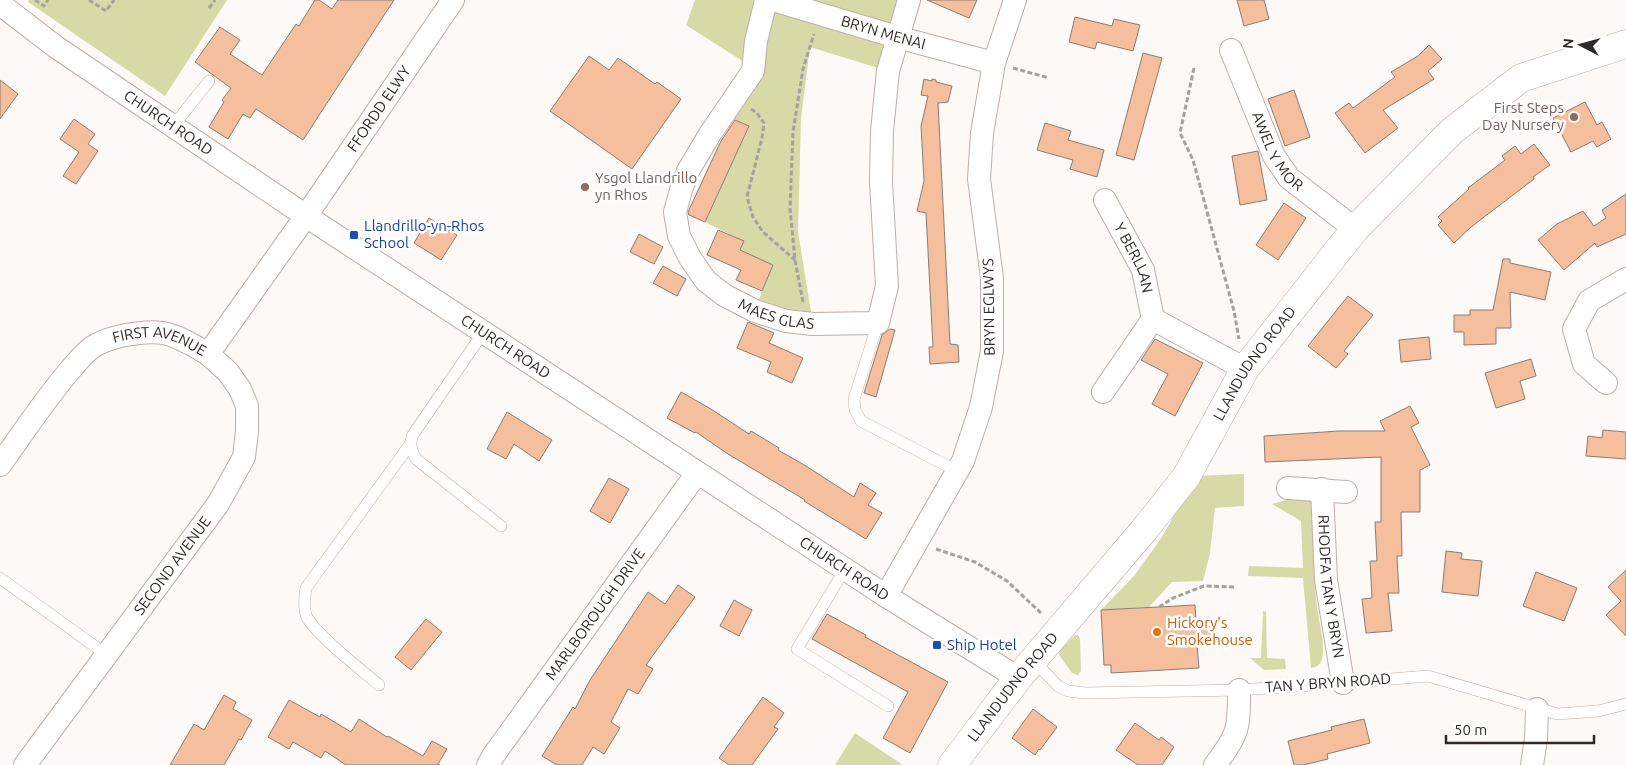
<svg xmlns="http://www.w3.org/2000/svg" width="1626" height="765" font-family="Ubuntu,sans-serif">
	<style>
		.green { fill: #d7daa7 }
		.building { fill: #f5be9c; stroke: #8b7d74 }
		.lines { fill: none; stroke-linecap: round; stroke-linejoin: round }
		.lane-casing { stroke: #bfaea6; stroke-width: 12 }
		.street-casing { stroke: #bfaea6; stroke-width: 24 }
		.secondary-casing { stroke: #bfaea6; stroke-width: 29 }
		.path { stroke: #a6a19f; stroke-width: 3; stroke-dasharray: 5 2.5; stroke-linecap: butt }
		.lane { stroke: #fff; stroke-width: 11 }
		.street { stroke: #fff; stroke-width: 22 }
		.secondary { stroke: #fff; stroke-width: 28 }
		.education-dot { fill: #8d6e63; stroke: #fff; stroke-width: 2 }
		.transit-dot { fill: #1a4fb4; stroke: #fff; stroke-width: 2 }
		.food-dot { fill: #e8710a; stroke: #fff; stroke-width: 2 }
		.labels { text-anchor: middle; stroke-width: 5; stroke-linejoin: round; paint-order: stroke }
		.street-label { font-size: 15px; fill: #302926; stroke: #fff }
		.education-label { font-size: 15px; fill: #785e54; stroke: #fff; text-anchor: end }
		.transit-label { font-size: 15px; fill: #164399; stroke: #fff; text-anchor: start }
		.food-label { font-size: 15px; fill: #c56008; stroke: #fff; text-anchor: start }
	</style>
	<rect width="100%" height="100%" fill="#fdf9f7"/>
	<path class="green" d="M29,0H227L165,96L28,2Z
		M695,0H909L888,71L810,47L801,118L798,232L813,324L755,311L762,291L773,265L740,250L743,241L705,222L749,127L731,118L752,71L744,62L686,25Z
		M1244,474V506L1215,508L1210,553L1203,581L1172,582L1149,607L1101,610L1134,576L1162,537L1196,476Z
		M1307,498L1313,502C1314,534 1313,566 1316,598C1317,615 1326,644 1322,659C1320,665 1317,667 1311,668L1303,578L1248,576L1249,566L1303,568L1301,521L1272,504L1290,499Z
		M1263,611L1266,612L1267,658L1285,659L1286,669L1264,670L1250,658H1261Z
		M1075,635H1078L1080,639L1081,671L1078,675L1072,673L1059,655L1060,650Z
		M855,733L903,765H835Z"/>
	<path class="building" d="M315,0H319L332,9L338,0H394L303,140L256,109L250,118L243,114L228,139L209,127L224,102L222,100L231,88L195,62L220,27L240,40L230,54L262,75L296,24L299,26Z
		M927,0H977L969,18Z
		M1237,0H1264L1269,19L1244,26Z
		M1075,17L1112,26L1114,19L1140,25L1133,51L1097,42L1095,49L1069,42Z
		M1429,45L1442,59L1428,71L1434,79L1383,110L1398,128L1365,153L1335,113L1349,103L1353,108L1395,77L1391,72L1418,56Z
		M1143,53L1162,58L1134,160L1116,155Z
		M589,56L609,70L618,58L655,84L657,82L681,99L632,169L550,111Z
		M924,79L932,81V79L936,80V82L952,86L948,102L938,103L950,344L958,345L959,362L930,364L929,347H933L926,213L917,211L924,181L921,126L928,96L921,95Z
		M0,80L18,94L0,119Z
		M1294,90L1310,137L1285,146L1268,99Z
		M1585,102L1597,125L1602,122L1611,139L1597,147L1593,141L1571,152L1553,118Z
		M74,119L95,134L88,144L98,151L76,184L63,176L79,152L60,139Z
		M735,120L749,126L705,222L689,215L688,212L721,141Z
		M1045,123L1071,131L1068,140L1104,150L1097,177L1070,169L1073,160L1037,150Z
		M1534,144L1550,165L1533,177L1534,179L1471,227L1454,243L1438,225L1442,221L1438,217L1469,189L1468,188L1505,160L1502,156L1515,146L1521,154Z
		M1258,151L1267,200L1240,205L1232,156Z
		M1626,194V234L1597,247L1595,243L1564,270L1538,240L1557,224L1583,211L1594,226L1606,218L1602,210Z
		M1284,203L1306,218L1278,260L1256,245Z
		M429,218L457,235L441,260L414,243Z
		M718,230L744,241L740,250L773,265L762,291L736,280L741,270L707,255Z
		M639,234L663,247L654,264L630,252Z
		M1503,259H1510V263L1551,272L1545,300L1510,292L1511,328H1496V344L1464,345V332H1454V315H1470V310H1493Z
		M663,266L686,279L677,296L653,283Z
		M1348,296L1373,315L1344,351L1348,354L1336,368L1308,346Z
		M748,322L774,333L769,343L803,358L792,383L767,372L771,362L737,348Z
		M890,329L895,330L876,397L864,393L882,335Z
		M1429,337L1431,359L1401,362L1399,340Z
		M1155,339L1203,363L1175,416L1152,404L1168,374L1141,360Z
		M1531,359L1536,376L1520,381L1525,399L1496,408L1485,373Z
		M681,392L711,409L749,434L751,431L779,448L778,450L806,466L854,497L860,483L876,493L868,505L882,513L866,539L804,501L805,500L728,454L696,432L695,433L667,418Z
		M1410,406L1419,423L1411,427L1430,465L1420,470V512H1401L1402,556H1397L1399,593H1388L1392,631L1366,633L1362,599L1372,598L1370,561H1377L1375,522H1381V457L1265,462L1264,436L1339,431H1385L1380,421Z
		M507,412L552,440L539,461L514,444L506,459L487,449Z
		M1603,430L1626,432V459L1586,456L1588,436L1602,438Z
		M609,478L629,489L610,523L590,511Z
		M1446,551L1462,553L1461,559L1482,561L1478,596L1442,592Z
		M1626,570V636L1606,615L1621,601L1608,587Z
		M1536,572L1577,588L1564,621L1523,606Z
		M678,585L695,597L646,665L653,669L638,694L628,689L611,722L620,728L604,754L593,747L582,765H557L542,756L573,707L575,709L590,680L648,592L665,604Z
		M734,600L752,610L739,636L720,626Z
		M1195,605L1196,621L1212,620L1213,643L1197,644L1199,668L1111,673V665H1104L1101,610Z
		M827,614L866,635L865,637L948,682L910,753L883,738L908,692L812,639Z
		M426,619L442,632L411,670L395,657Z
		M224,695L236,702L233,709L252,720L241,740L239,739L224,765H170L194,724L204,730Z
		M763,697L784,713L774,727L778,729L752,765H729L719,758Z
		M289,700L320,717L321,714L351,732L359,719L387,737L388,736L423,756L432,741L447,749L438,764L440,765H346L325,751L321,758L293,742L289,749L268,737Z
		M1033,709L1057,727L1040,750L1039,749L1035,755L1012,738Z
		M1364,719L1370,743L1327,754L1328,759L1303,765H1294L1288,741L1332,730L1331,727Z
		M1135,723L1159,740L1161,737L1174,747L1162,765H1138L1116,750Z"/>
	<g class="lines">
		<g class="lane-casing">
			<path id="lane" d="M173,126L209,81
				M878,323L854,399L855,410L861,421L957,471
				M483,333L412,436C410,445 411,451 416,459L501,526
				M845,569L797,649L888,706
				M0,578L107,655
				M1034,661L1058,686L1068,691L1085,693L1239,690L1343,683L1428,676L1557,714L1598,711L1626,704
				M379,685C363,671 312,632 306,615C303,606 305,597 306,588L411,443"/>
		</g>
		<g class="street-casing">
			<g id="street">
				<path id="s1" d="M766,0L756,41L753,71L710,134L688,171L681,190L675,212L679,236L690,258L706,281L724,295L755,311L786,321L813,324L878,323L887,286L881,182L882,131L888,71L909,0"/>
				<path id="s2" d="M773,0L897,37L994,63"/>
				<path id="s3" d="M0,4L56,47L306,216L886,596L1018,678"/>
				<path id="s4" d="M1231,50L1274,156L1289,178L1355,229"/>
				<path id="s5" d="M1105,200L1143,270L1153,319L1245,369"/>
				<path d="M1606,383L1584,364L1574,329L1589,301L1626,279"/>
				<path d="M1103,392L1153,319"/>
				<path id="s6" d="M0,465C23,433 45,399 71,369C78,361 86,350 96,345C112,336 145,330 163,333C179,336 194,346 208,354L306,216L453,0"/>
				<path d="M1288,488L1346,492"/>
				<path id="s7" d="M1322,489L1326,580L1343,683"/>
				<path d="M886,596L963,461L981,407L992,351V278L979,179L982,133L994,63L1015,0"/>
				<path id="s8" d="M25,765L218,504L244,457L247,431V406L240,389L228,372L208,354"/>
				<path id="s9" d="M488,765L493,756L697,473"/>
				<path d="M1215,765C1239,734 1239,728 1239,690"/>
				<path d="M1532,765L1536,739L1537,709"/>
			</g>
		</g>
		<g class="secondary-casing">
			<g id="secondary">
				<path id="s10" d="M952,765L1018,678L1144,530L1186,477L1245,369L1355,229L1452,131L1521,78L1626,44"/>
			</g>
		</g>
		<path class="path" d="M35,0L44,6L48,0
			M89,0L106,11L114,0
			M209,8L215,0
			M1013,68L1049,78
			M1194,68L1180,133L1193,160L1234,311L1239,339
			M751,109L757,113L764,123L762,138L747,197L753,217L763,232L795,260
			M803,302L795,260L790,209L793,132L803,69L814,34
			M936,549L975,562L1007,581L1042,614
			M1159,607L1173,598L1204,586L1234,587"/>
		<use href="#lane" class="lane"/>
		<use href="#street" class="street"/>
		<use href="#secondary" class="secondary"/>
	</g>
	<g class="education-dot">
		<circle cx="1574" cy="117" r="5"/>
		<circle cx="585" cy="187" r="5"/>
	</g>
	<g class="transit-dot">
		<rect x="349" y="230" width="10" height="10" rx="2.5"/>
		<rect x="932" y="640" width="10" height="10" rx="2.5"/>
	</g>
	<circle class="food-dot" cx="1157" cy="632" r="5"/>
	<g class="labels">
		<g class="street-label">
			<text dy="5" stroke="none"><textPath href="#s2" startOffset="115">BRYN MENAI</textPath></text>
			<text dy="5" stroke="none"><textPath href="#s6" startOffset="572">FFORDD ELWY</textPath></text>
			<text dy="5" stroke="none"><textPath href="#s3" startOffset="206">CHURCH ROAD</textPath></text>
			<text dy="5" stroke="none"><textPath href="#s4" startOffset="112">AWEL Y MOR</textPath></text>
			<text dy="5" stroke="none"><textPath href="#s5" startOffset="65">Y BERLLAN</textPath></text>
			<text transform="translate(989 307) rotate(-91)" y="5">BRYN EGLWYS</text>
			<text dy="5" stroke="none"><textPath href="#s1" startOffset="391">MAES GLAS</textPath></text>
			<text dy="5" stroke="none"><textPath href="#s6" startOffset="221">FIRST AVENUE</textPath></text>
			<text dy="5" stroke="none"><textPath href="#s3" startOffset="611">CHURCH ROAD</textPath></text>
			<text dy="5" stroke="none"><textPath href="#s10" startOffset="504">LLANDUDNO ROAD</textPath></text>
			<text dy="5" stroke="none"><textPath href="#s8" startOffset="248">SECOND AVENUE</textPath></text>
			<text dy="5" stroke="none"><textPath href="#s3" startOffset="1016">CHURCH ROAD</textPath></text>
			<text dy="5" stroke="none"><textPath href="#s7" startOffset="98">RHODFA TAN Y BRYN</textPath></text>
			<text dy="5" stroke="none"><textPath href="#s9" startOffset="185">MARLBOROUGH DRIVE</textPath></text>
			<text transform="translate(1328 683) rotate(-4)" y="5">TAN Y BRYN ROAD</text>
			<text dy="5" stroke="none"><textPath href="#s10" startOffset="99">LLANDUDNO ROAD</textPath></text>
		</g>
		<g class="education-label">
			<text x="1564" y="113">First Steps<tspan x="1564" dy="17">Day Nursery</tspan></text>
			<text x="595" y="183" text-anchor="start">Ysgol Llandrillo<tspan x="595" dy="17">yn Rhos</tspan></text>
		</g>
		<g class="transit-label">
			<text x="364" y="231">Llandrillo-yn-Rhos<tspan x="364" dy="17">School</tspan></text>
			<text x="947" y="650">Ship Hotel</text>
		</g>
		<g class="food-label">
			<text x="1167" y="628">Hickory's<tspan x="1167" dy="17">Smokehouse</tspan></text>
		</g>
	</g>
	<g transform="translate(1581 45) rotate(276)" stroke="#ffffff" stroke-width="4" paint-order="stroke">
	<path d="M0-4L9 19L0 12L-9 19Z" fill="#302926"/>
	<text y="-8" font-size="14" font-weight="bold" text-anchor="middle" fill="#302926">N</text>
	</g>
	<path d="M1446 735v8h148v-8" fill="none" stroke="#302926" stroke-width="2.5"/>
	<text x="1454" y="735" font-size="15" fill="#302926" stroke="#ffffff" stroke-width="4" paint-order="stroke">50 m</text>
</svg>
